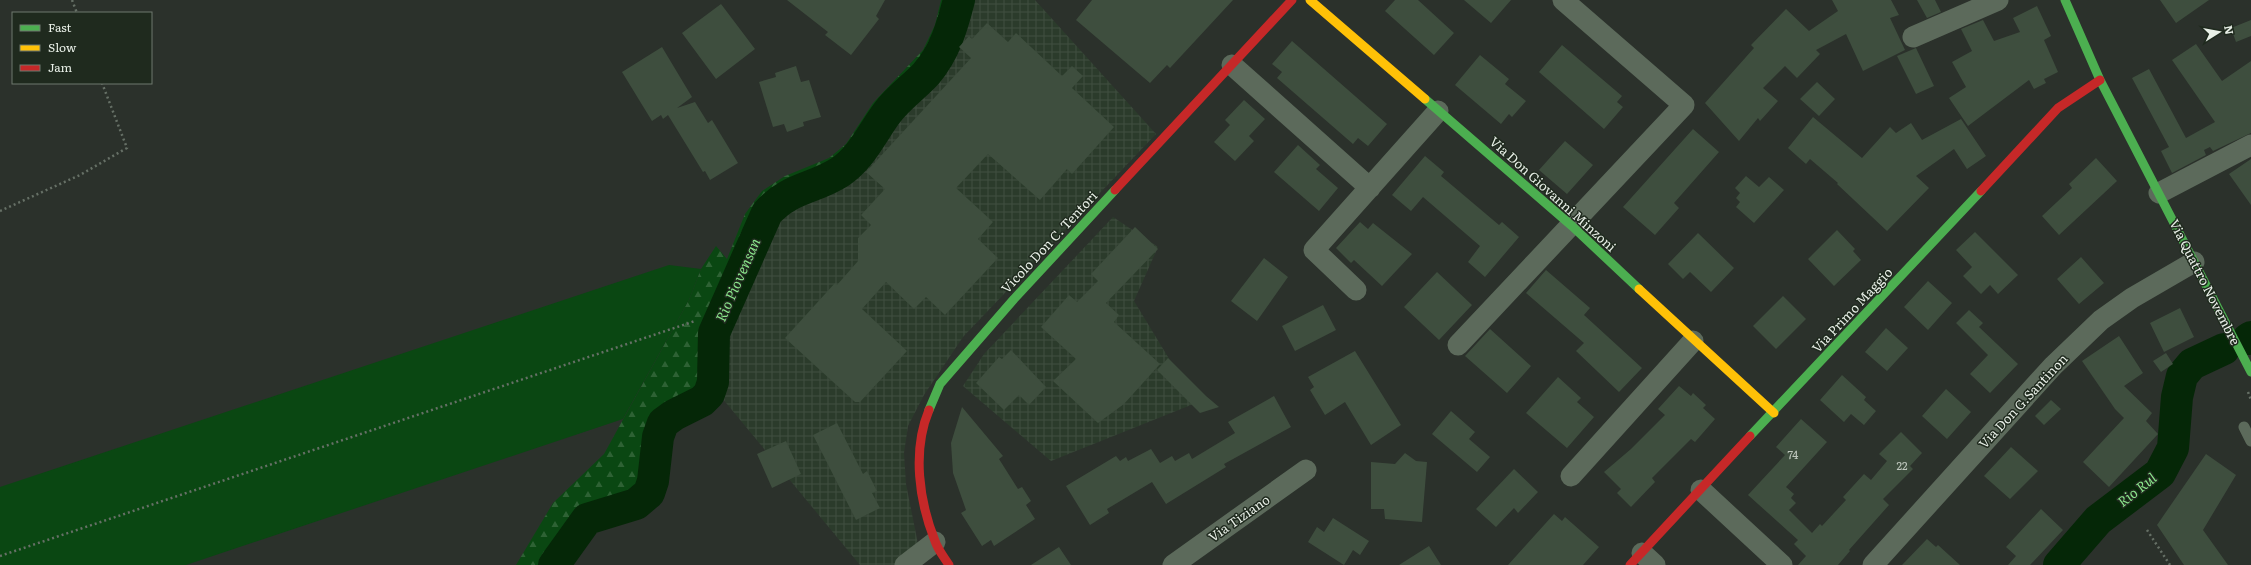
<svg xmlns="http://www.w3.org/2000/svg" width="2251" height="565" font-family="Literata,serif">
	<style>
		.industrial { fill: url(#industrial-grid) }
		.grass { fill: #0a4712 }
		.forest { fill: url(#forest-firs) }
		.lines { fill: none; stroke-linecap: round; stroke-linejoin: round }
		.river { stroke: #052707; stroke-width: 32 }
		.building { fill: #3e4e3e }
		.path { stroke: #667066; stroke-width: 2.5; stroke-dasharray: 2 3; stroke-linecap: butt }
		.lane { stroke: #5c6a5b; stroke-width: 11 }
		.street { stroke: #5c6a5b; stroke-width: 21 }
		.fast { stroke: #4caf50; stroke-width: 9 }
		.slow { stroke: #ffc107; stroke-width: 9 }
		.jam { stroke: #c62828; stroke-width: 9 }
		.labels { text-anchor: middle; stroke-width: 3; stroke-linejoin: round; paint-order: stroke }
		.number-label { font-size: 11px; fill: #bec7bd }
		.street-label { font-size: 13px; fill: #e8efe7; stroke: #1f2a1e }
		.water-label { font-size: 14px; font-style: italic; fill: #8ae68b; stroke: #1f2a1e }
	</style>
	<defs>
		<pattern id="industrial-grid" width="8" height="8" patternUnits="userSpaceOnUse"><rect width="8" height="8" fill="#2b3b2b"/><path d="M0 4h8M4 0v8" fill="none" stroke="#404e40"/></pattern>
		<pattern id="forest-firs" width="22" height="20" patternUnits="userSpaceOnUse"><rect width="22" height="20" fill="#0a4712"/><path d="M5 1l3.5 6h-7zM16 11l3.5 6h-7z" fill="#2e6234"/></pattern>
	</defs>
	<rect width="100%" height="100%" fill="#2b312b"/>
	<path class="industrial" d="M972,0H1035L1156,134L963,337L924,395L908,426L904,453L906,484L919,549L899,565H860L722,398L725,382L724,360L727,332L776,220L789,208L799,203L818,196L845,183L868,164L897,121L931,87L949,65L963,35Z
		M1113,217L1158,247L1134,301L1196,403L1051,461L963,386L984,354Z"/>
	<path class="grass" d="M669,265L701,269L689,300L623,419L186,565H0V487Z"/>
	<path class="forest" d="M941,0H972C964,33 954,61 931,87C920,98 907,108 897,121C880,143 870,169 845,183C822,197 795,200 776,220L727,332L724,360L725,382L721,401L704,415L674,429C666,444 667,461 666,477C662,518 628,521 595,529L569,565H516L553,503L604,454L689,300L701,269L716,246L727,259L745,214L762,191L785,176L829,158L846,144L873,103L923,50L935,25Z"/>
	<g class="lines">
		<path class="river" d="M2248,339L2251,337
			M554,565L587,519L636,504L649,493L653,481L658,437L663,423L674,415L702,401L709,394L713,382L714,333L767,213C790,187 814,189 840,172C862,157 872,133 887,113C898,98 914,87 926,74C945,52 952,27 959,0
			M2059,565L2098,520L2160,473L2173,448L2177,397L2182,376L2192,364L2224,349"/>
	</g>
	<path class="building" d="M787,0H885L876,16L879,19L851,55L825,35L828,32Z
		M1092,0H1233L1170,68L1167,65L1150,83L1076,20Z
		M1395,0H1418L1454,33L1434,55L1385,11Z
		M1464,0H1511L1491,23Z
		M1832,0H1891L1899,15L1890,18L1905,50L1863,71L1846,34L1816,50L1820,54L1797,78L1785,66L1763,88L1778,101L1760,121L1758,118L1739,141L1705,103L1754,48L1751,45L1786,9L1809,31L1838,11Z
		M1917,0H1935L1941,12L1927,18Z
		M2160,0H2209L2176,23Z
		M721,4L755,49L716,79L682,33Z
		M2037,6L2051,36L2044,40L2058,72L2044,79L2046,83L2034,89L2029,80L1968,126L1949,98L1966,87L1952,62L1972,51L1961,29L1983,20L1994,41L2020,32L2013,18Z
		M2251,20V36L2236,42L2231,28Z
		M987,23L1008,42L1016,33L1062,76L1072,66L1083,76L1072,88L1114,127L1072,174L1067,169L1040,200L988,154L956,188L993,222L978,239L998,258L945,315L926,297L914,309L886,282L862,309L907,351L860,402H855L785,338L835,283L837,285L858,261V238L871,225L861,215L885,189L866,172L971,58L959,47L969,36L972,39Z
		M1292,41L1387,124L1368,146L1358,138L1353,144L1277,78L1282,72L1272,64Z
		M2196,44L2222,81L2251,61V133L2213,151L2210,147L2204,150L2206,155L2172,173L2161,151L2169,147L2132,78L2149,69L2186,138L2215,122L2172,60Z
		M1562,45L1622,96L1617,102L1623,107L1604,129L1539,72Z
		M662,47L692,97L677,108L695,102L708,123L712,120L738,163L710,180L705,171L703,172L668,115L663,119L661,115L652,121L622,72Z
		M1916,48L1934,86L1916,94L1897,56Z
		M1480,55L1509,79L1505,84L1526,101L1512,117L1509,114L1501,124L1455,85Z
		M796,66L801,82L809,80L821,117L803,122L804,126L787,132L784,124L773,127L759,82L776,77L775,73Z
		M1817,82L1835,99L1819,116L1800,99Z
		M1244,100L1265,119L1249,136L1254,141L1235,161L1214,142L1230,125L1225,120Z
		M1813,117L1862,158L1890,127L1896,133L1911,123L1922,140L1961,119L1986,156L1967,169L1954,149L1916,176L1929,188L1887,231L1837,184L1838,183L1810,159L1806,164L1788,148Z
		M1693,129L1719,152L1674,203L1679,208L1655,235L1623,207Z
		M1565,141L1593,165L1567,194L1539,170Z
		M1298,145L1320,165L1316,169L1338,188L1319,211L1274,172Z
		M1425,156L1444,172L1441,176L1499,225L1502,222L1519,237L1485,277L1468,262L1480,246L1423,197L1411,211L1392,195Z
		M2096,158L2117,181L2059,235L2042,216L2072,188L2069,184Z
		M2251,159V205L2229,174Z
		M1746,176L1759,187L1769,177L1784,190L1754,223L1736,207L1740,202L1736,198L1740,193L1735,188Z
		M1360,222L1368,229L1373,223L1412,254L1382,286L1354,260L1351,263L1336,248Z
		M1135,227L1158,249L1106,303L1119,315L1114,322L1160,364L1124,404L1098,423L1053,381L1076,359L1041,327L1069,295L1077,302L1098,281L1091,274Z
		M1837,230L1855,249L1853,251L1861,260L1834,286L1808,259Z
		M1975,232L2018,275L1998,294L1990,285L1981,294L1963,276L1972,267L1956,250Z
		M1698,233L1734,268L1711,292L1690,272L1683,279L1668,264Z
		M2081,257L2104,283L2079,304L2057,279Z
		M1264,258L1288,277L1257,321L1231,301Z
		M1546,270L1590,308L1584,315L1642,368L1619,392L1576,351L1584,343L1526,293Z
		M1437,272L1472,305L1439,340L1404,307Z
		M1928,281L1952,303L1928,330L1904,307Z
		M1783,296L1806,319L1776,349L1753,326Z
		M1323,305L1336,330L1295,351L1282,326Z
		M2180,308L2194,337L2164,352L2150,323Z
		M1969,310L1983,323L1979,327L2018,364L1990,393L1970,374L1988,355L1956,323Z
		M1886,328L1908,348L1887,371L1865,352Z
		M1490,329L1531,366L1507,393L1465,356Z
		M2119,336L2143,373L2124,386L2152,413L2146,421L2158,434L2109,487L2083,462L2124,418L2115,409L2082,361Z
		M1011,350L1046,387L1029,405L1019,395L1004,410L976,383L999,357L1002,359Z
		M1355,351L1401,425L1371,445L1345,402L1325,415L1310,390L1314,387L1308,377Z
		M2166,353L2173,364L2161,372L2153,361Z
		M1168,358L1206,396L1219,407L1200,413L1157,370Z
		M1842,375L1866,397L1864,400L1876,411L1864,425L1851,414L1844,422L1820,400Z
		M1558,377L1581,398L1577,402L1594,417L1567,448L1526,413Z
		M1679,386L1691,396L1693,393L1706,405L1703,408L1715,419L1695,442L1691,439L1652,478L1655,482L1631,507L1617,493L1621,489L1604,472L1631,449L1665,415L1658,409Z
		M1946,389L1971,412L1947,439L1922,416Z
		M1274,396L1291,427L1224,464L1226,467L1166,504L1152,482L1107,509L1109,513L1090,525L1066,486L1116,456L1120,461L1126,457L1128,461L1151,449L1160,463L1172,456L1175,461L1189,453L1192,459L1235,433L1228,422Z
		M2051,400L2061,409L2044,425L2035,416Z
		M962,407L1003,456L999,459L1018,489L1022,487L1031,501L1026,505L1035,519L994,546L991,540L982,546L961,513L966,510L953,473L951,443Z
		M1451,411L1475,432L1469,439L1490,457L1477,472L1432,434Z
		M1801,419L1827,442L1786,487L1794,494L1791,498L1796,503L1789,510L1812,533L1820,524L1822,526L1846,500L1843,497L1864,474L1871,480L1887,461L1879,454L1901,432L1922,453L1910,466L1913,469L1883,499L1889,505L1849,550L1850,551L1838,565H1798L1806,556L1794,544L1798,540L1748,495L1785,455L1776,447Z
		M837,423L863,474L867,471L877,491L872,493L880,508L856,520L813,435Z
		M786,441L801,474L772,488L757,454Z
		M2011,447L2038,471L2010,499L1984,476Z
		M1405,453L1416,461L1427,462L1422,522L1385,519L1384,509H1371V462L1395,464Z
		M2206,454L2236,475L2203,530L2228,565H2184L2157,525Z
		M1514,469L1538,492L1518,513L1514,508L1496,527L1476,509Z
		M2041,509L2063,530L2030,565H2008L2016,556L2006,547Z
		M1554,514L1562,521L1565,517L1599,547L1583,565H1508Z
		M1333,518L1369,541L1360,555L1353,550L1344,565L1308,542L1317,527L1324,532Z
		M1927,539L1936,547L1938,545L1960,565H1902Z
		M1429,546L1441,565H1399Z
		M1059,547L1071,565H1031Z"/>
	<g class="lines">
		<path class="path" d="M72,0L77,13
			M0,211L80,175L127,148L102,83
			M2248,392L2251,400
			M2147,530L2170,565
			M0,556L695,321"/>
		<path class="lane" d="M2244,427L2251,441"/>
		<path class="street" d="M1913,37L1998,0
			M1232,65L1370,188
			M2159,193L2251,145
			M1356,290L1314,250L1438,111
			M1458,345L1684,105L1563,0
			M1571,476L1693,341
			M1701,490L1782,565
			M1642,553L1655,565
			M905,565L935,542
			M1173,565L1306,470
			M1873,565L2053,366L2101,320L2132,298L2194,262"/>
		<path class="fast" d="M2065,0L2100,80L2251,372
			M1425,99L1572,226L1639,289
			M929,410L940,384L1014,299L1115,190
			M1750,436L1981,191"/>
		<path class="slow" d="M1310,0L1425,99
			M1639,289L1774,413"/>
		<path class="jam" d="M1115,190L1292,0
			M1981,191L2058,108L2100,80
			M929,410C912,451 919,501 935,541C938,550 944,557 949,565
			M1630,565L1750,436"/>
	</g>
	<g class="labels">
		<g class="number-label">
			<text x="1793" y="459">74</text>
			<text x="1902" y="470">22</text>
		</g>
		<g class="street-label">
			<text transform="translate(1553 194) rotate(42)" y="5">Via Don Giovanni Minzoni</text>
			<text transform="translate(1049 242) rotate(-47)" y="5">Vicolo Don C. Tentori</text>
			<text transform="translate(2205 282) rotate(63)" y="5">Via Quattro Novembre</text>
			<text transform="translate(1852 310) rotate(-47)" y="5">Via Primo Maggio</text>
			<text transform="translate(2023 401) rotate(-47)" y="5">Via Don G.Santinon</text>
			<text transform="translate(1239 518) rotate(-35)" y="5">Via Tiziano</text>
		</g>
		<g class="water-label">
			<text transform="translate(738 280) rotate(-66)" y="5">Rio Piovensan</text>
			<text transform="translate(2137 490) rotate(-38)" y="5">Rio Rul</text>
		</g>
	</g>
	<rect x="12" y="12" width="140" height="72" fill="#1f2a1e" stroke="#6f796e"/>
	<rect x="20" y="25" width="20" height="6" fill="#4caf50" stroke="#6f796e"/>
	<text x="48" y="32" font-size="12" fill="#e8efe7">Fast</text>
	<rect x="20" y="45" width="20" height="6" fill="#ffc107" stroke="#6f796e"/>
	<text x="48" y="52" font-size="12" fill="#e8efe7">Slow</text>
	<rect x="20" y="65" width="20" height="6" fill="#c62828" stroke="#6f796e"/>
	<text x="48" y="72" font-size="12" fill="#e8efe7">Jam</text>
	<g transform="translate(2219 32) rotate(79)" stroke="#1f2a1e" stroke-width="3" paint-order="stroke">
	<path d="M0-3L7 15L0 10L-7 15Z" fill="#e8efe7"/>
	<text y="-6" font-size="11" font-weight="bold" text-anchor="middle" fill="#e8efe7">N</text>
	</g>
</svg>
